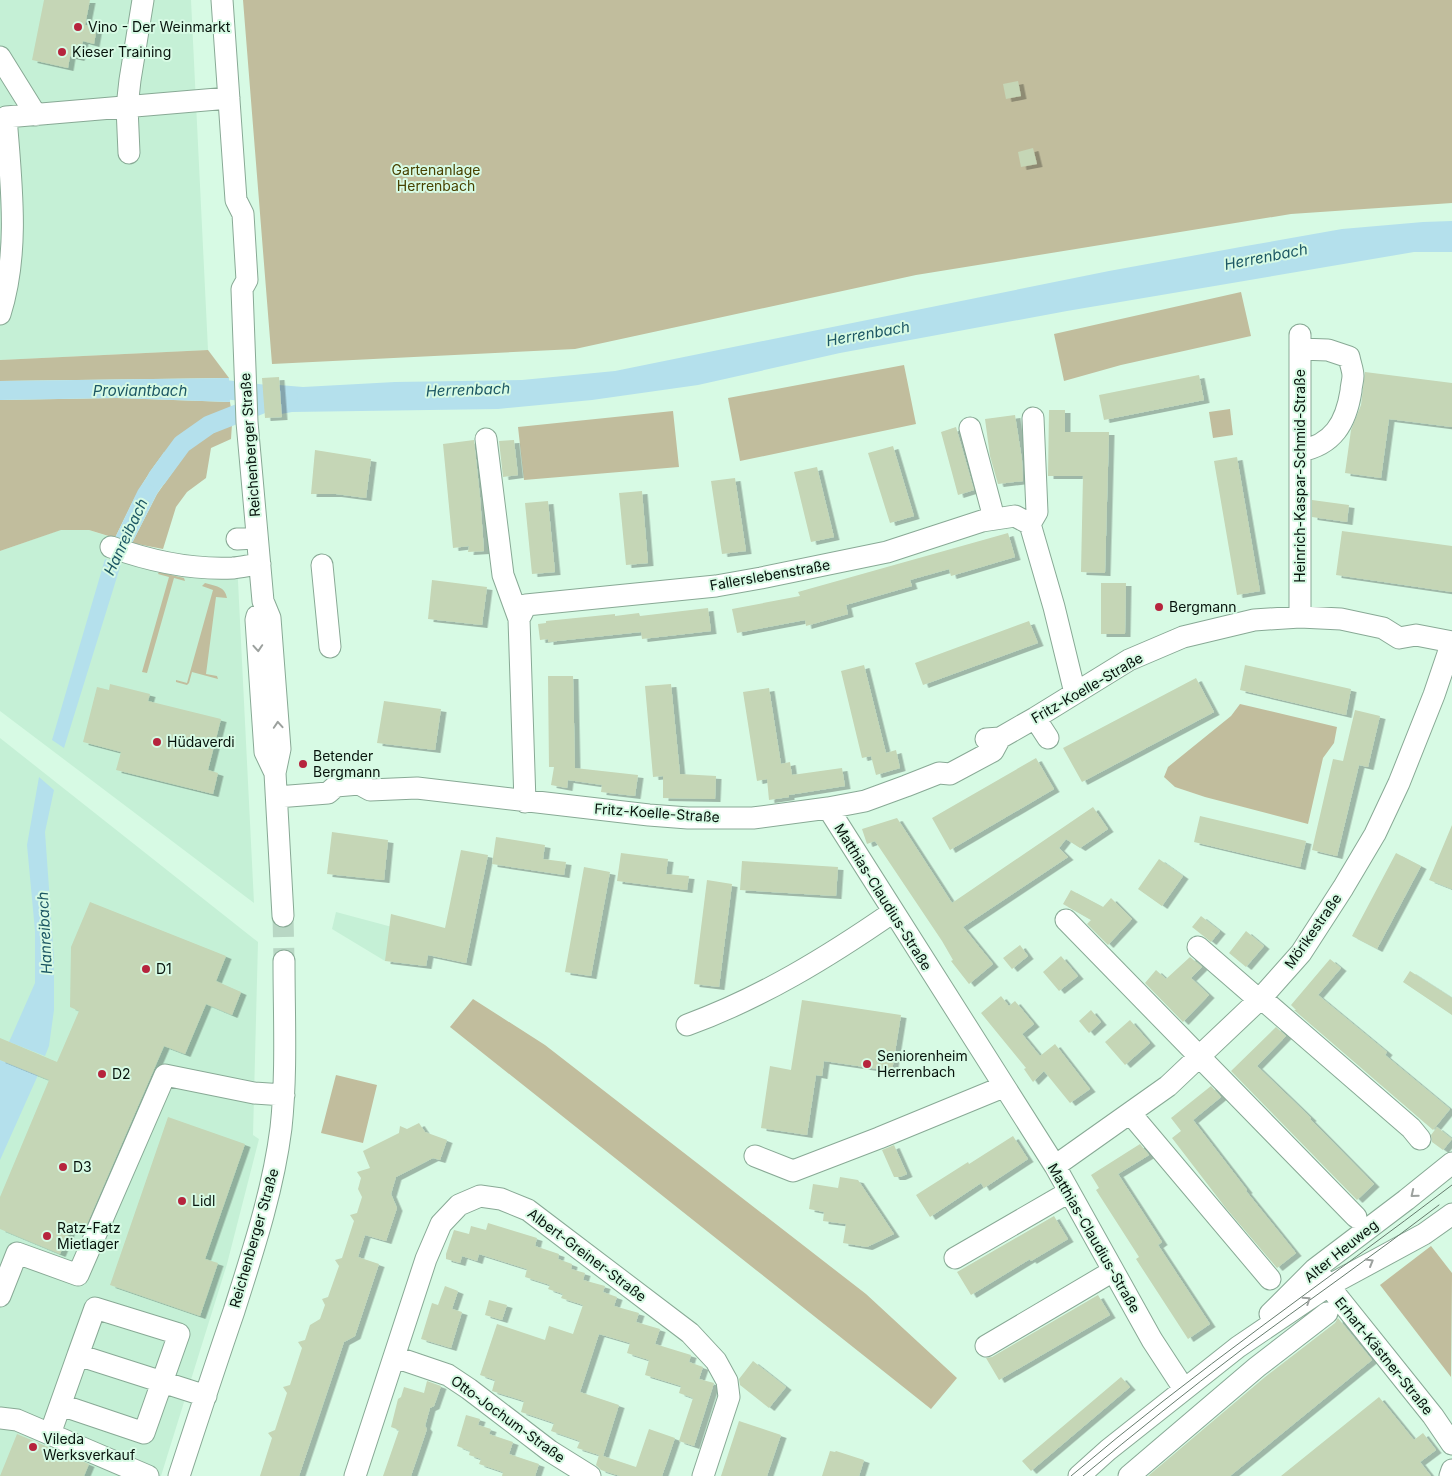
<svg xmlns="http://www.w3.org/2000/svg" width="1452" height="1476" font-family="Inter,sans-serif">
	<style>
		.built { fill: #c5f0d6 }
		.green { fill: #c1bd9d }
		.water { fill: #b4e0ec }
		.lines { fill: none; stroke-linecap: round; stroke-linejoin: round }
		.canal { stroke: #b4e0ec; stroke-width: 19 }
		.building { fill: #c5d6b6; filter: url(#shadow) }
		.minor-tunnel { stroke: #b8d7c4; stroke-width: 21; stroke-dasharray: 21 11; stroke-linecap: butt }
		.minor-casing { stroke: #88a995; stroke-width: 23 }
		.minor { stroke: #fff; stroke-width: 21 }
		.tram { stroke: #657b6d; stroke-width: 1 }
		.oneway { stroke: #9ca19e }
		.poi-dot { fill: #b6243d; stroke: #d7fae4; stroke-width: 2 }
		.labels { text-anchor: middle; stroke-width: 4; stroke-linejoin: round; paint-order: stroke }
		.poi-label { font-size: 14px; fill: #07130c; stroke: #d7fae4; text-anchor: start }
		.park-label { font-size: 14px; fill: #484100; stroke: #d7fae4 }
		.street-label { font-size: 14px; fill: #07130c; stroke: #d7fae4 }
		.water-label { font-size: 15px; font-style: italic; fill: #1c5764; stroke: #d7fae4 }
	</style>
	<defs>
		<filter id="shadow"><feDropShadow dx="5.5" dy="3" stdDeviation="0" flood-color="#0004"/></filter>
	</defs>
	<rect width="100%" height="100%" fill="#d7fae4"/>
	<path class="built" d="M0,0H191L208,350L0,360Z
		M60,530H89L181,560L237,561L254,903L0,711V551Z
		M0,738L258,942L253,1135L259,1139L227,1264L161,1476H0Z
		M336,912L422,935L385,961L332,929Z"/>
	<path class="green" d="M243,0H1452V203L1291,214L916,275L575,349L272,364Z
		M1241,292L1251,336L1121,365L1064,381L1054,334Z
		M208,350L229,378L0,381V360Z
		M904,365L916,424L740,461L728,398Z
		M117,398L230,402L231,409C223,412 213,414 206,418C157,447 138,490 115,538L89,530H61L0,551V400Z
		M1230,409L1233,435L1213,438L1209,412Z
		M673,411L679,467L524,480L518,427Z
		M232,424L231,439L211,448L206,478L187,492L176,507L163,549L132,543L157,494L189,449L207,436Z
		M159,572L184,578L185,581L174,578L147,673L142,672L169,577L158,574Z
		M205,583C215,586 225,586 227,598L216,597L206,674L217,676L218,679L192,672L189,683L187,685L176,682V680L187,683L213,590L202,586Z
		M1240,704L1337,727L1334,743L1323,758L1308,824L1205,797L1175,787L1164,777L1168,767L1231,716Z
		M473,999L545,1045L866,1294L957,1378L931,1409L450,1027Z
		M336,1075L377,1085L363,1143L321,1133Z
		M1431,1246L1452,1273L1451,1377L1380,1285Z"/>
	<path class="water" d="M1452,221V252H1414L1067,311L840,353L698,385L592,400L498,409L292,412L281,414L279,385L303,387L395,382L522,380L615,371L1109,271L1246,246L1342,229L1423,222Z
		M229,378L230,402L117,398L0,400V381Z
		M231,409L232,424L207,436L189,449L175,440L207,417Z
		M164,452L178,462L157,494L132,543L115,538L138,490Z
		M105,559L121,564L64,748L52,740Z
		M39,777L54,790L45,832L54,958V1010L49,1046L45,1056L9,1042L35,983V931L27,845Z
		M0,1060L38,1075L0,1160Z"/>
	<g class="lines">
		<path class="canal" d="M204,390H229L288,397
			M157,478L182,444L209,425L260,405"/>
	</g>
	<path class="building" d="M44,0H90L85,25L97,27L94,44L83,41L79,58L70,56L68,68L32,60Z
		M1018,81L1021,96L1006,99L1003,84Z
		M1033,148L1037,164L1021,167L1018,152Z
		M1365,372L1452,383V427L1389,419L1381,478L1345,473L1351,430L1361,405Z
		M1199,375L1204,400L1104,420L1099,395Z
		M279,377L282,417L265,418L262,378Z
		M1049,410H1065V432H1109L1105,573L1081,572L1083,476H1048Z
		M1015,415L1022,460L1023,481L998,484L990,456L985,419Z
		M956,427L974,490L958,495L941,432Z
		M474,440L480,497L484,551L468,552L469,546L453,548L443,444Z
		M514,440L518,475L503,477L499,441Z
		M893,446L914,516L890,523L868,453Z
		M315,450L371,459L366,498L336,494H311Z
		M1237,457L1260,591L1237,595L1214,461Z
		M817,467L834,537L811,542L794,472Z
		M735,478L746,551L722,554L711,481Z
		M642,491L648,563L626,565L619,493Z
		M1312,500L1349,505L1347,522L1312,517Z
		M548,501L555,572L532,574L525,503Z
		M1342,531L1452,546V592L1336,575Z
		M1008,533L1015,557L951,576L949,569L910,580L912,586L846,605L848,614L806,626L805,620L737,633L732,609L800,596L798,592Z
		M432,580L487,587L482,625L428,619Z
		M1101,583H1126L1125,634H1101Z
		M708,608L711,631L642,639L641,632L548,642V639L540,640L538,624L546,623V621L615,614V616L639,613L640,616Z
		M1029,621L1038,643L923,685L915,663Z
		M864,665L886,753L896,750L900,768L876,775L871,756L862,758L841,671Z
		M1245,665L1351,689L1346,715L1240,690Z
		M548,676H573L575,768L638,775L635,796L601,792L602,785L568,780L567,788L551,785L554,767H549Z
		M1196,678L1214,712L1082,782L1063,748Z
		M110,684L150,694L148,701L221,719L208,770L218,773L213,794L116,770L121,752L83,742L97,687L109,690Z
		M671,684L680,774L716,776L715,799L663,798V776L653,777L645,686Z
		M769,688L781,764L790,762L792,775L842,768L845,786L789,795V797L769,800L767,779L757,781L743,692Z
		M384,701L441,709L435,750L377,743Z
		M1355,710L1380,716L1368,767L1359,765L1337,856L1312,850L1333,759L1343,761Z
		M1036,758L1054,789L950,850L932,818Z
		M1093,807L1108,829L1080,848L1066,839L1059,848L1068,857L963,927L993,964L969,984L951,961L953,960L942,941L875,841L867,844L862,829L897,818L952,903Z
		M1200,816L1306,841L1300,867L1194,842Z
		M1452,825V889L1429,880Z
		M332,832L388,840L384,880L327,874Z
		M496,837L545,845L543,859L566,862L564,875L492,864Z
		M461,850L488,855L466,963L428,955L426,966L385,961L391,914L445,928Z
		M621,853L668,859L666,874L689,876L687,890L617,881Z
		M1396,853L1421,866L1377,949L1352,936Z
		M1159,859L1183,876L1162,906L1138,889Z
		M742,861L838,867L836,896L740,890Z
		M584,867L610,872L591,976L565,972Z
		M707,880L732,884L719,987L694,984Z
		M1071,890L1103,907L1111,898L1132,919L1108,945L1087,924L1091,920L1063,904Z
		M90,902L226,956L216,981L241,992L232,1015L206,1004L185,1054L164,1046L84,1231L72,1226L60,1254L0,1229V1197L49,1080L0,1060V1038L57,1062L79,1011L70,1007L71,947Z
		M1201,916L1220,931L1211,942L1192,927Z
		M1246,931L1264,946L1246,967L1229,953Z
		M1020,945L1028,956L1012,969L1003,958Z
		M1061,956L1078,976L1059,991L1043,972Z
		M1190,957L1202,967L1191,978L1209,995L1183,1022L1145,983L1156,970L1166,979Z
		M1330,959L1341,968L1318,995L1387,1052L1385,1055L1450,1109L1433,1130L1294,1010H1296L1291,1005Z
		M1410,971L1452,998V1015L1403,982Z
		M1001,996L1009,1006L1015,1001L1034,1024L1022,1034L1040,1056L1055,1044L1090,1089L1070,1103L1044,1071L1033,1082L1024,1069L1026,1068L981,1013Z
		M802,1000L901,1015L892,1071L824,1061L822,1076L816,1075L807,1135L761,1128L770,1066L791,1070Z
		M1091,1010L1101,1022L1089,1033L1079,1021Z
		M1130,1020L1150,1043L1125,1065L1105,1042Z
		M1276,1027L1286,1036L1257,1066L1311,1118L1310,1119L1374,1184L1357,1200L1231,1071Z
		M1211,1086L1221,1097L1193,1120L1247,1190L1246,1191L1296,1253L1277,1268L1225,1207L1172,1138L1181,1131L1171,1118Z
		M168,1117L245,1144L205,1259L218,1263L200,1316L110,1285Z
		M419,1123L425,1132L447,1140L440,1160L433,1158L396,1177L391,1194L397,1208L386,1241L365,1235L358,1257L379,1264L355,1336L344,1342L299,1476H260L272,1438L268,1433L275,1430L287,1393L283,1387L290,1385L302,1348L298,1342L305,1340L310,1325L320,1319L325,1305L322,1299L328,1297L339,1266L335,1260L342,1258L354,1221L350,1215L357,1213L362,1197L358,1189L361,1178L357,1172L370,1168L363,1151L399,1133L400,1126L407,1129Z
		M1437,1127L1452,1139L1443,1150L1432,1142L1431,1135Z
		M1013,1136L1028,1159L984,1188L981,1183L930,1217L916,1195L968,1162L969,1164Z
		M1140,1144L1149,1155L1118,1174L1162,1242L1158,1245L1210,1324L1188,1339L1136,1259L1139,1257L1096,1190L1099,1188L1091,1175Z
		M894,1145L907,1174L900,1177H894L882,1150Z
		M840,1177L858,1180L894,1234L867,1247L843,1243L846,1224L823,1221L824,1212L809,1209L813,1184L838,1188Z
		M1054,1216L1068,1239L1031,1261L1030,1259L971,1295L957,1272Z
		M488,1223L537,1238L535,1246L559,1254L558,1259L572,1264L571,1269L585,1273L583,1280L605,1286L603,1292L617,1297L614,1306L639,1313L636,1322L660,1329L655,1344L691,1355L689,1362L703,1367L699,1379L714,1383L694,1446L679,1441L693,1398L679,1393L681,1386L645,1375L649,1360L627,1353L630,1343L599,1334L580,1392L619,1405L603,1456L636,1467L649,1429L675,1438L662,1476H620L601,1470L596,1465L599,1455L577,1448L580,1441L551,1431L554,1423L521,1412L524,1401L492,1391L495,1380L480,1375L497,1324L545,1340L549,1326L573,1334L583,1305L561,1298L563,1294L548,1289L550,1285L525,1277L527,1269L479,1254L477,1261L462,1256L460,1263L446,1259V1254L454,1230L469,1234L471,1226L486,1230Z
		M445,1286L458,1291L452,1309L462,1312L451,1348L421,1339L432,1303L438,1305Z
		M1098,1295L1110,1315L999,1380L986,1358L992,1357Z
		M489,1300L507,1305L502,1320L485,1315Z
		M1338,1318L1372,1360L1230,1476H1148L1265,1377L1335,1323Z
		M753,1361L786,1387L769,1408L740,1385L739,1379Z
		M1121,1377L1130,1387L1031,1471L1022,1461Z
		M427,1381L441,1386L434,1406L430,1408L425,1426L427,1429L411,1476H383L399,1430L391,1427L398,1399L401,1397L404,1387L424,1393Z
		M1379,1397L1414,1440L1423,1433L1436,1450L1420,1462L1431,1476H1281Z
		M466,1415L480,1419L478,1425L491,1429L489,1434L513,1442L509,1454L539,1464L535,1476H502L503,1472L479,1464L481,1459L469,1455L470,1451L457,1446Z
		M739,1421L781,1435L767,1476H721Z
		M17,1434L89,1464L84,1476H0Z
		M830,1451L835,1452L836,1451L864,1460L859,1476H822Z"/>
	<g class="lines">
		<path class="minor-tunnel" d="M283,916L284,961"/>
		<g class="minor-casing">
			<path id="minor" d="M222,0L236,200L243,214L247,280L242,289L247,422L263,601L270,618L280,749L275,773L283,916
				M0,57L36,115
				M129,153L127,107L130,80L143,0
				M0,314C20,251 11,182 6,117L229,98
				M1300,335V617
				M970,428L994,518
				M486,439L503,575L519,619
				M1300,451C1333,445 1346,423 1351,391C1351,386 1353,381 1353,376C1353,370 1350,363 1349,357L1328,350L1300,349
				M1030,524L1037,512L1033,418
				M237,539L257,538
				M111,547C150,561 192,570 233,568C242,567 251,565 260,564
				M322,565L330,647
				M257,616L256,620L265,752L275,773
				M1035,718L1048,738
				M986,739L1000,738L1035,718L1129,660L1183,637L1254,620L1300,617L1341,619L1383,628L1399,638L1416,635L1452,642
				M277,797L328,793L336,786L359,784L370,790L417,788L649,815L688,818H753L828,808L865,801L906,786L939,773L950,774L993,751L1000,738
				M525,802L519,619L526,605L716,586L761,578L887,552L982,521L1015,516L1030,524L1054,607L1075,693
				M828,808L1055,1166L1152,1340L1184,1389
				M1066,920L1356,1217
				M1198,947L1251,993L1261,998L1411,1128L1420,1139
				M687,1025C761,998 828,957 893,912
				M1130,1113L1270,1279
				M755,1156L793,1171L879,1138L1003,1087
				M1055,1166L1168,1086L1261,998L1301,953L1343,888L1375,834L1399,783L1434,695L1452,642
				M955,1258L1069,1192
				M1320,1275L1433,1416L1452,1444
				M0,1296L17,1253L78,1275L165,1075L254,1093L284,1095
				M1270,1314L1315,1269L1406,1200L1452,1163
				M986,1346L1113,1271
				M395,1357L448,1375L469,1389L550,1451L590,1476
				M61,1405L144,1433L179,1334L95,1308L78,1355
				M0,1418L17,1420L148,1476
				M50,1434L78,1355L206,1396
				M179,1476C197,1421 215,1366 234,1311C253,1251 273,1191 281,1128C287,1072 284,1017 284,961
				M355,1476L426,1259L441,1224L459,1205L480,1196L501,1199L528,1210L690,1333L716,1361L727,1381L729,1397L703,1476
				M1079,1476L1108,1450L1238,1347L1328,1286L1424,1234L1452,1214
				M1129,1476L1257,1367L1327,1313
				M1450,1476L1452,1470"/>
		</g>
		<use href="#minor" class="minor"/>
		<path class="tram" d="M1071,1476C1193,1372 1325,1282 1452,1185
			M1083,1476C1135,1433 1187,1391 1240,1351C1306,1302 1374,1255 1439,1205"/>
	</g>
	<defs><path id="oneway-chevron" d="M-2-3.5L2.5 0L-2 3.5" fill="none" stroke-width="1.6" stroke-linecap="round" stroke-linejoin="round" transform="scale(1.25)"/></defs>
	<g class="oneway">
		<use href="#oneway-chevron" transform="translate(258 648) rotate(86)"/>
		<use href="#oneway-chevron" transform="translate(278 725) rotate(-94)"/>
		<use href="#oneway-chevron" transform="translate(1414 1194) rotate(141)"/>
		<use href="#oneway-chevron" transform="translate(1370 1262) rotate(-30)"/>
		<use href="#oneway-chevron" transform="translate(1307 1300) rotate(-34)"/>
	</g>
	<g class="poi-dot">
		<circle cx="78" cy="27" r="5"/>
		<circle cx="62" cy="52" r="5"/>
		<circle cx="1159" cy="607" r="5"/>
		<circle cx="157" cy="742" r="5"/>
		<circle cx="303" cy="764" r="5"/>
		<circle cx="146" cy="969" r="5"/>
		<circle cx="867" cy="1064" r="5"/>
		<circle cx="102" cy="1074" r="5"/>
		<circle cx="63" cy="1167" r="5"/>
		<circle cx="182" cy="1201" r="5"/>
		<circle cx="47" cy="1236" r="5"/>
		<circle cx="33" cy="1447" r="5"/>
	</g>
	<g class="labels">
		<g class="poi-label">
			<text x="88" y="32">Vino - Der Weinmarkt</text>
			<text x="72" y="57">Kieser Training</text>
			<text x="1169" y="612">Bergmann</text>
			<text x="167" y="747">Hüdaverdi</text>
			<text x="313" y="761">Betender<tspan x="313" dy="16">Bergmann</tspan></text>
			<text x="156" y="974">D1</text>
			<text x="877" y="1061">Seniorenheim<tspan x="877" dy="16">Herrenbach</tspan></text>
			<text x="112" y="1079">D2</text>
			<text x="73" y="1172">D3</text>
			<text x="192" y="1206">Lidl</text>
			<text x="57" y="1233">Ratz-Fatz<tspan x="57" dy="16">Mietlager</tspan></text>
			<text x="43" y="1444">Vileda<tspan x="43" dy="16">Werksverkauf</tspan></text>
		</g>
		<g class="park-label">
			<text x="436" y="175">Gartenanlage<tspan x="436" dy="16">Herrenbach</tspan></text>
		</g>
		<g class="street-label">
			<text transform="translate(250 445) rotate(-94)" y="5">Reichenberger Straße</text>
			<text transform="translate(1300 476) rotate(-90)" y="5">Heinrich-Kaspar-Schmid-Straße</text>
			<text transform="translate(770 575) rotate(-10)" y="5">Fallerslebenstraße</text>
			<text transform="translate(1087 688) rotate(-30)" y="5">Fritz-Koelle-Straße</text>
			<text transform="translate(657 813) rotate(4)" y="5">Fritz-Koelle-Straße</text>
			<text transform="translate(883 897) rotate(58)" y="5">Matthias-Claudius-Straße</text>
			<text transform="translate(1313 931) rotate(-55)" y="5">Mörikestraße</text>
			<text transform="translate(254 1238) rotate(-74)" y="5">Reichenberger Straße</text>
			<text transform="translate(1094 1238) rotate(60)" y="5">Matthias-Claudius-Straße</text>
			<text transform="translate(1341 1251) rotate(-39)" y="5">Alter Heuweg</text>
			<text transform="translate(587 1255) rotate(37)" y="5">Albert-Greiner-Straße</text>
			<text transform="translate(1384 1356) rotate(51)" y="5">Erhart-Kästner-Straße</text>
			<text transform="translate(508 1419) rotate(36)" y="5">Otto-Jochum-Straße</text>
		</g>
		<g class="water-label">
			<text transform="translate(1266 257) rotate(-11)" y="5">Herrenbach</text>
			<text transform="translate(868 334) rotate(-10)" y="5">Herrenbach</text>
			<text transform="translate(468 390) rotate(-2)" y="5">Herrenbach</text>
			<text x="140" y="396">Proviantbach</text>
			<text transform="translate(126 537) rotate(-65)" y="5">Hanreibach</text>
			<text transform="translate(45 933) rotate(-93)" y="5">Hanreibach</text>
		</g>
	</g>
</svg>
